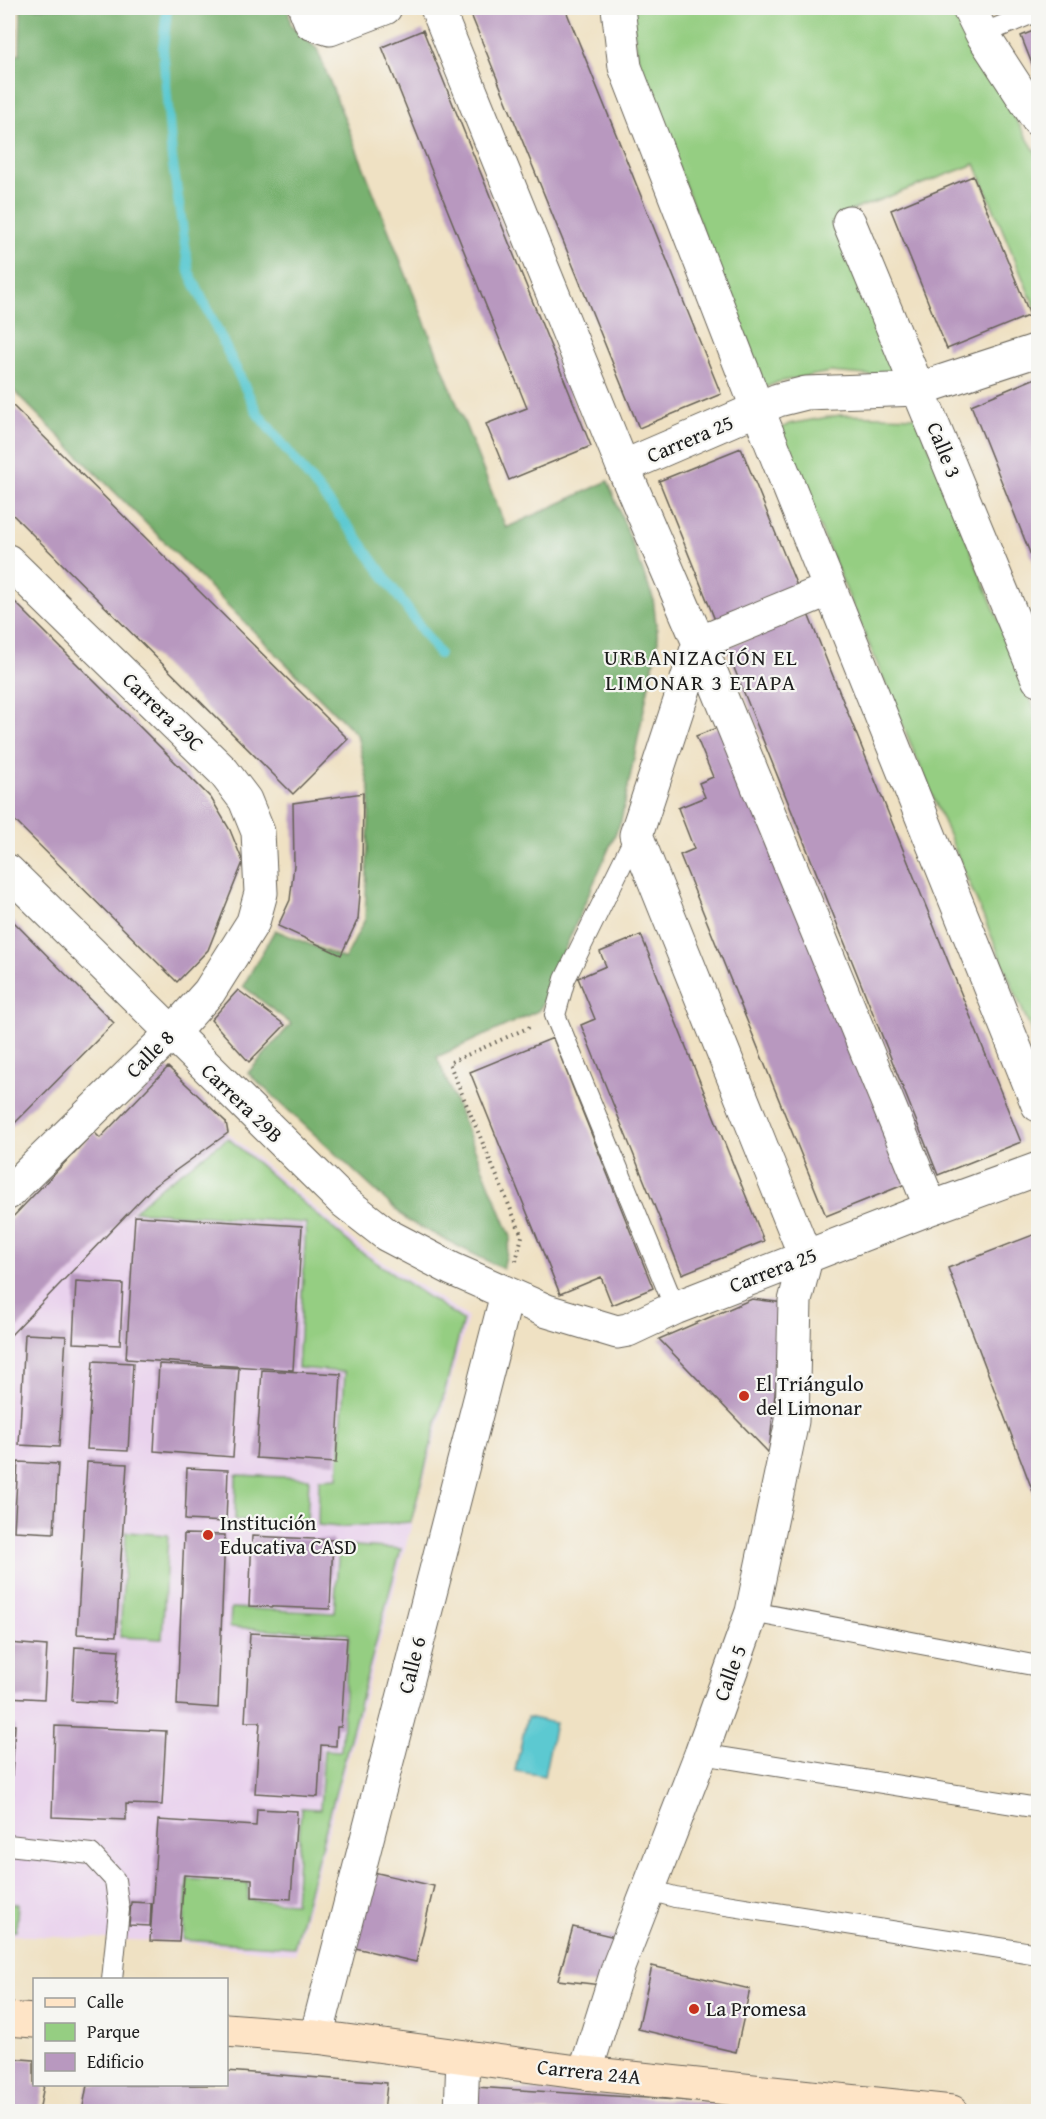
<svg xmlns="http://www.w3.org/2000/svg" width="1046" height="2119" font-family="'Gentium Book Plus',serif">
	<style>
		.built { fill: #e9d2ed }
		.green { fill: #95ce82; stroke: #58754f; stroke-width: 1.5 }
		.forest { fill: #78b170; stroke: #4a6646; stroke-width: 1.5 }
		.water { fill: #5cc9d1; stroke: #3c7276; stroke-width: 1.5 }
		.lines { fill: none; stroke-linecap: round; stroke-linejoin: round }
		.stream { stroke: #5cc9d1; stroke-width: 10 }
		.building { fill: #b898bf }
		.lane-casing { stroke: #666156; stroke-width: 22 }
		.street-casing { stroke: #666156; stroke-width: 35 }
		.secondary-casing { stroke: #666156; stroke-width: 35 }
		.path { stroke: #666156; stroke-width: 4; stroke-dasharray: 1.5 4.5; stroke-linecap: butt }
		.lane { stroke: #fff; stroke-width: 20 }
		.street { stroke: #fff; stroke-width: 33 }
		.secondary { stroke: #fee4c6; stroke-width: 33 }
		.poi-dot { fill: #c8321e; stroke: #f6f6f2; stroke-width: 2 }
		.labels { text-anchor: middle; stroke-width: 4.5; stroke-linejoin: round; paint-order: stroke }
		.street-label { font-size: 21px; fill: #1c1c1c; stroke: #f6f6f2 }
		.poi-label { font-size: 21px; fill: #1c1c1c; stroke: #f6f6f2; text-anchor: start }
		.neighbourhood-label { font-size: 22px; letter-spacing: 1.5px; fill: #1c1c1c; stroke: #f6f6f2 }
	</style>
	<rect width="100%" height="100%" fill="#f6f6f2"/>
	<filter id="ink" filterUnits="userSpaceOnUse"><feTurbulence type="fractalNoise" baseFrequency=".0167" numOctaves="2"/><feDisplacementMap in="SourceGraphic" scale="12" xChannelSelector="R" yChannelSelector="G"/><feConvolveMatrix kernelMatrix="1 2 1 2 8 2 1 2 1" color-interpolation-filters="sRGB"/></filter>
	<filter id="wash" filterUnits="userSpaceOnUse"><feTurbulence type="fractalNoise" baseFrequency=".008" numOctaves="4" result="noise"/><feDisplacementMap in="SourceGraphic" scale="24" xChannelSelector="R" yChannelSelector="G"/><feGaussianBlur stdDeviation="1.35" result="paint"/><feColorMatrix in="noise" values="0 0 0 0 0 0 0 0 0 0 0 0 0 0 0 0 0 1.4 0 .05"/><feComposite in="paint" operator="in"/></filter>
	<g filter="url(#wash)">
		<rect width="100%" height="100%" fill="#efe1c3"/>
		<path class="built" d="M228,1133L362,1248L468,1317L295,1954L179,1942L8,1935V1338L154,1186Z"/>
		<path class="green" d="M630,8H949L1038,156V315L975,164L837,216L901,378L830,372L778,382L762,389L639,63Z
			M840,415L917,417L1038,718V1047L779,430L789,424Z
			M228,1138L359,1251L463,1320L411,1522L339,1527L318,1525L319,1479L338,1478L345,1372L298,1368L306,1223L134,1211L158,1189Z
			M236,1475L309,1478L307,1523L235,1520Z
			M126,1532L168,1535L162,1639L120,1637Z
			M339,1545L401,1549L294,1947L183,1940L187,1879L248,1883V1900L295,1903L301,1808L320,1809L324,1750L341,1751L349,1634L230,1627L231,1608L334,1613Z
			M8,1904H18L16,1931H8Z"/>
		<path class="forest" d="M21,8H288L291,26L317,49L506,528L608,481L653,598L658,641L621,821L556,969L550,994L538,1011L437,1057L511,1237L503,1269L408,1221L248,1073L291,1024L243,986L275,930L345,959L365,919L370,791L357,735L8,385V55L20,54Z"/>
		<path class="water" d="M527,1717L555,1723L544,1776L515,1771Z"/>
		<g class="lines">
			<path class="stream" d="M167,8L163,49L172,158L189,272L258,414L355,535L439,654"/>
		</g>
		<g id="blocks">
			<path class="building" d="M8,8H14L13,49L8,48Z
				M480,8H565L721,394L639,428L470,12Z
				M1038,29V79L1021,36Z
				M423,30L591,446L509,480L486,424L527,408L382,47Z
				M973,176L1030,315L947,349L891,210Z
				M1038,377V573L971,405Z
				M8,401L348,739L293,794L8,510Z
				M741,448L797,586L715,620L659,481Z
				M8,595L211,798L230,830L243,862L208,950L177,982L8,814Z
				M808,614L1021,1142L938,1175L726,648Z
				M724,725L908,1183L826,1216L680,855L694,849L678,808L705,797L699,783L713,777L696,736Z
				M363,793L362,869L358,919L341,955L278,926L290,900L294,865L293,803Z
				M8,916L114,1023L8,1130Z
				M641,935L764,1241L682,1274L581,1025L595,1019L578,978L606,966L600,952Z
				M238,990L285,1025L249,1062L211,1020Z
				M553,1038L653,1288L612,1305L601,1277L560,1294L470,1072Z
				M168,1067L226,1122L228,1133L154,1186L8,1338V1222L94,1132L100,1138Z
				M135,1216L302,1226L293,1370L126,1359Z
				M1038,1233V1505L948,1268Z
				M76,1281L123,1284L120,1345L73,1343Z
				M752,1299L784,1303L769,1453L659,1339Z
				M25,1334L66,1336L59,1447L19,1445Z
				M93,1361L133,1363L128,1451L87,1449Z
				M159,1364L239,1368L233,1457L154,1451Z
				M262,1370L341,1374L336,1463L256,1458Z
				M18,1462L58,1464L54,1533L14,1531Z
				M87,1462L127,1464L116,1636L77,1634Z
				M187,1468L228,1470L226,1522L185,1520Z
				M184,1534L225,1535L218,1708L177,1705Z
				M252,1536L333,1540L330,1609L249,1606Z
				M250,1633L347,1638L341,1727H337L336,1746L321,1745L318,1797L255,1793L260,1722H245Z
				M8,1643L47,1646L44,1699L8,1697Z
				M75,1647L119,1650L115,1703L72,1701Z
				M8,1725H15L11,1794H8Z
				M55,1726L166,1731L162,1805L126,1804V1820L52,1817Z
				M257,1809L297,1811L291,1899L252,1897V1879L184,1875L179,1942L150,1941L158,1820L256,1826Z
				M369,1871L434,1886L416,1962L351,1947Z
				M131,1902L151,1903L150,1926L129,1925Z
				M573,1927L615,1937L601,1985L558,1980Z
				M652,1966L750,1989L736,2052L638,2029Z
				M8,2058L34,2060V2085H44L39,2112H8Z
				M226,2071L387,2083L384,2112H82L87,2085H226Z
				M475,2087L678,2100L734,2105V2112H474Z"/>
		</g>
	</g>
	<g filter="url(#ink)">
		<use href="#blocks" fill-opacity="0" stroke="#666156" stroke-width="1.5"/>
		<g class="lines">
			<g class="lane-casing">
				<path id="lane" d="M982,34L1038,11
					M636,835L565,979L555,1015L675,1308
					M752,1612L1038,1666
					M701,1754L1038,1808
					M8,1845L91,1854L115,1880L119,1910L112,1980
					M649,1890L675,1897L1038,1954"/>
			</g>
			<g class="street-casing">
				<path id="street" d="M305,8L311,23L330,29L385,8
					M437,8L623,467L699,643L931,1208
					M618,8L625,67L758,410L1038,1105
					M969,8L982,34L1038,120
					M849,222L1038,679
					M623,467L778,400L806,393L919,389L1038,350
					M8,561L223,771L245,800L258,832L261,893L253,922L209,992L172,1033L8,1193
					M8,871L342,1200L387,1235L452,1269L547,1311L617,1332L628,1330L675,1308L931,1208L1038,1169
					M316,2037L507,1294
					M585,2073L619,1965L701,1754L752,1612L792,1421L795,1301L806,1258L636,835L699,643L830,589
					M461,2112L463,2057"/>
			</g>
			<g class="secondary-casing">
				<path id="secondary" d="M8,2019L34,2021
					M226,2030L316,2037L585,2073L952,2112"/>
			</g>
			<path class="path" d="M516,1261L522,1236L449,1063L532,1026"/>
			<use href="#lane" class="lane"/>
			<use href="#street" class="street"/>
			<use href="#secondary" class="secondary"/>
		</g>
	</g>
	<g class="poi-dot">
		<circle cx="744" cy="1396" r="6"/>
		<circle cx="208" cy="1535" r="6"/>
		<circle cx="694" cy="2009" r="6"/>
	</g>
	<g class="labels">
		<g class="street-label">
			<text transform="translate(690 439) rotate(-23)" y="7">Carrera 25</text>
			<text transform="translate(944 450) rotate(68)" y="7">Calle 3</text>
			<text transform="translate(163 712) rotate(44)" y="7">Carrera 29C</text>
			<text transform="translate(150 1054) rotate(-45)" y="7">Calle 8</text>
			<text transform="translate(242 1103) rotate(44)" y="7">Carrera 29B</text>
			<text transform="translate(773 1270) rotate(-21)" y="7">Carrera 25</text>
			<text transform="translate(412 1665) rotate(-76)" y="7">Calle 6</text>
			<text transform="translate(730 1673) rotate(-70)" y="7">Calle 5</text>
			<text transform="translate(589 2072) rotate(6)" y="7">Carrera 24A</text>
		</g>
		<g class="poi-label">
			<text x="756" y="1391">El Triángulo<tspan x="756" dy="24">del Limonar</tspan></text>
			<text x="220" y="1530">Institución<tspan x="220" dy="24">Educativa CASD</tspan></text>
			<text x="706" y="2016">La Promesa</text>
		</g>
		<g class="neighbourhood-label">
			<text x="701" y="665">URBANIZACIÓN EL<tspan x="701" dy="25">LIMONAR 3 ETAPA</tspan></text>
		</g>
	</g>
	<rect width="1046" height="2119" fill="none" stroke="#f6f6f2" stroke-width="30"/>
	<rect x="33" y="1978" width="195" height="108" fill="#f6f6f2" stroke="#9f9f9c" stroke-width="1.5"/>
	<rect x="45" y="1998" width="30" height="9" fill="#fee4c6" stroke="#9f9f9c" stroke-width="1.5"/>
	<text x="87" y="2008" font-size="18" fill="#1c1c1c">Calle</text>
	<rect x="45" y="2023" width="30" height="18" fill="#95ce82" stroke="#9f9f9c" stroke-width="1.5"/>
	<text x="87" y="2038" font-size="18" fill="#1c1c1c">Parque</text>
	<rect x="45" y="2053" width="30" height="18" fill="#b898bf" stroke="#9f9f9c" stroke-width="1.5"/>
	<text x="87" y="2068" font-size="18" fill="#1c1c1c">Edificio</text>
</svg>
